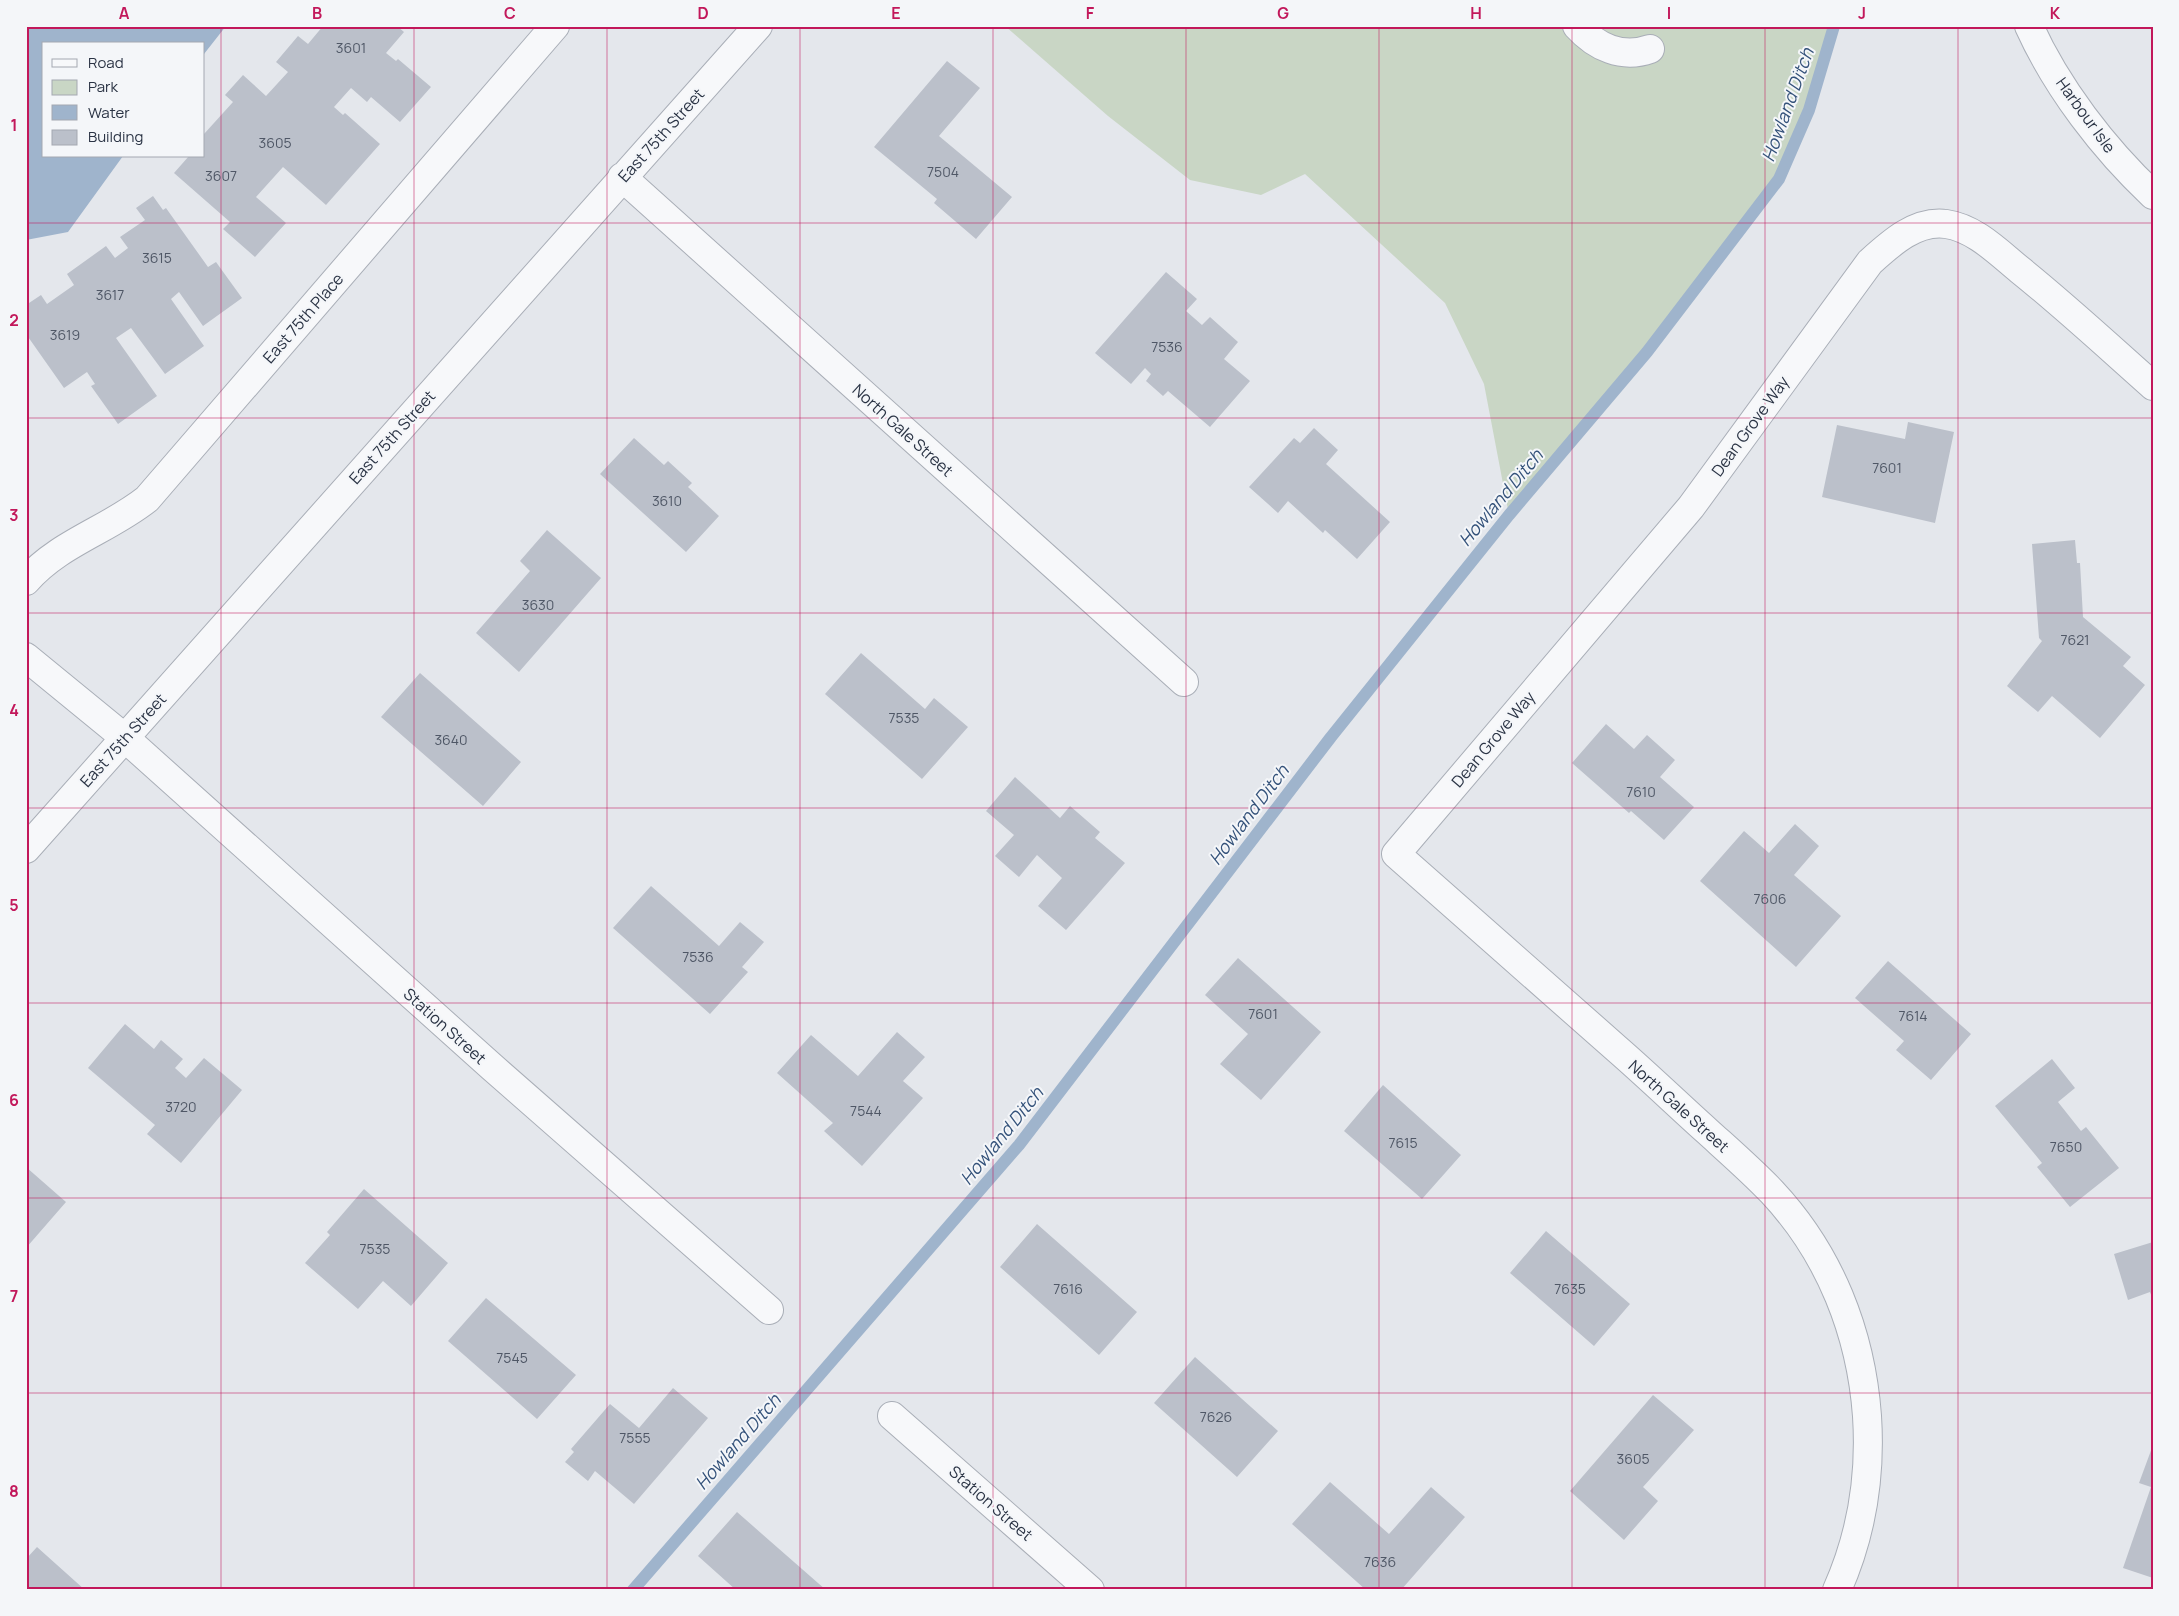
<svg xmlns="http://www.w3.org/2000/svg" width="2179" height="1616" font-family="Manrope,sans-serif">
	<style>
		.green { fill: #c9d6c5 }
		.water { fill: #9fb4cc }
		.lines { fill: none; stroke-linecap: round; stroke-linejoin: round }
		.stream { stroke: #9fb4cc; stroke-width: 12 }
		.building { fill: #bbc0ca }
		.minor-casing { stroke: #a9aeb7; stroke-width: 30 }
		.minor { stroke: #f7f8fa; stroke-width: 28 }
		.grid { fill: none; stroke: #c2185b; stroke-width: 1; stroke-opacity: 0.55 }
		.labels { text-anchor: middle; stroke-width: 4; stroke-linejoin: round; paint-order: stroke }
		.number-label { font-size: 14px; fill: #4f5766 }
		.street-label { font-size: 16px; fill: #2b3445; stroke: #f4f6f9 }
		.water-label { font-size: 18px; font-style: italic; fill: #34527a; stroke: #f4f6f9 }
		.neatline { fill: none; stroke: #c2185b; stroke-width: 2 }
		.grid-label { font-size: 16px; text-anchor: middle; font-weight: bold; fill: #c2185b }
	</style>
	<rect width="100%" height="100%" fill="#e4e7ec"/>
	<path class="green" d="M1005,26H1834L1809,110L1779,179L1647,352L1509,515L1484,384L1445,303L1305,174L1261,195L1190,180L1108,116Z"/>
	<path class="water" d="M26,26H226L204,54V44H44V156H123L68,232L26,240Z"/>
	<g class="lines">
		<path class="stream" d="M633,1590L1019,1145L1331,737L1509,515L1647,352L1779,179L1809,110L1834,26"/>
	</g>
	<path class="building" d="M323,26H397L404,32L386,53L396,61L398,59L431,87L400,122L371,97L367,102L351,88L334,107L343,115L345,113L380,144L326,205L283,167L256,197L286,223L255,257L223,229L230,222L174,173L189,156H204V134L233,102L225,95L243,75L266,96L288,72L276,62L298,36L308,44Z
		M947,61L980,88L939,136L1012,197L976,239L934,203L937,199L874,147Z
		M153,196L163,210L166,208L208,267L216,262L242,298L203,326L179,292L171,299L204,346L165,374L131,328L116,338L157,396L118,424L91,386L95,384L87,372L64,388L26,334V305L41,295L47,304L74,285L67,274L106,246L115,258L128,248L120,237L145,220L136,208Z
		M1166,272L1197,299L1186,311L1202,325L1210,317L1238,342L1224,359L1250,381L1210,427L1168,391L1163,396L1146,381L1151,374L1145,368L1131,384L1095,353Z
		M1908,422L1954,432L1935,523L1822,497L1837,425L1905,439Z
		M1314,428L1338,450L1326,464L1390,522L1357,559L1325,530L1323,533L1288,501L1278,513L1249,487L1294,438L1300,443Z
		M634,438L664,465L668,461L692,483L688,487L719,516L686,552L600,474Z
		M547,530L601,578L519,672L476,633L530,571L520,561Z
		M2075,540L2077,563H2080L2083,617L2131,657L2123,666L2145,685L2100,738L2052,696L2038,712L2007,686L2042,641L2039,638L2032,544Z
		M861,653L925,709L934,698L968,727L922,779L825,694Z
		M420,673L521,762L483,806L381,717Z
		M1606,724L1634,749L1647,735L1675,760L1660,777L1694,807L1664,840L1631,811L1629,813L1572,763Z
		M1015,777L1060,818L1070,806L1100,832L1095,838L1125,863L1066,930L1038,906L1062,878L1037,855L1019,877L995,856L1014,835L986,811Z
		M1795,824L1819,846L1794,875L1841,916L1796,967L1700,881L1744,831L1769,853Z
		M651,886L719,946L740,922L764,942L742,967L748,972L710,1014L613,928Z
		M1238,958L1321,1032L1261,1100L1220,1064L1248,1034L1205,995Z
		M1888,961L1971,1034L1931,1080L1896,1050L1904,1041L1855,998Z
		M125,1024L154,1049L161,1040L183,1059L175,1068L186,1078L204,1058L242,1090L181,1163L147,1134L155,1125L88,1068Z
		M897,1032L925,1057L903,1081L923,1098L862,1166L824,1131L833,1123L777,1073L811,1035L858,1076Z
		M2052,1059L2075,1088L2058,1102L2081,1131L2086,1127L2119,1168L2070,1207L2037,1167L2042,1163L1995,1106Z
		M1383,1085L1461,1155L1422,1199L1344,1131Z
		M26,1167L66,1202L26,1248Z
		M364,1189L448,1263L411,1306L383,1281L358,1309L305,1263L330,1235L327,1232Z
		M1037,1224L1137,1312L1099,1355L1000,1267Z
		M1546,1231L1630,1304L1594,1346L1510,1273Z
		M2153,1242V1300L2150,1292L2128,1300L2114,1254Z
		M486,1298L576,1375L537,1419L448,1341Z
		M1195,1357L1278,1431L1237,1477L1154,1403Z
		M673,1388L708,1418L634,1504L595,1471L588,1481L565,1462L574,1452L571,1449L610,1404L639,1428Z
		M1653,1395L1694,1430L1643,1487L1658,1501L1624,1540L1570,1491Z
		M2153,1445V1578L2123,1568L2151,1487L2139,1483Z
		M1330,1482L1389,1534L1431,1487L1465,1517L1401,1590H1366L1292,1524Z
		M737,1512L826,1590H736L698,1556Z
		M37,1547L85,1590H26V1559Z"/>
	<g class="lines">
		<g class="minor-casing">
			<path id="minor" d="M1577,26C1596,47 1622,59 1650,49
				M2029,26C2057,88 2104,149 2153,195
				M622,177L1184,682
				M26,581C59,543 108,530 147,499L555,26
				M26,657L125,738L492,1067L769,1310
				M26,849L758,26
				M892,1416L1090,1590
				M1837,1590C1862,1534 1871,1477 1867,1416C1861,1333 1830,1254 1772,1192C1752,1171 1729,1151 1707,1131C1677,1104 1648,1076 1617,1049C1543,984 1470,919 1396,854L1691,507L1870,262C1891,243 1916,220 1946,224C1975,228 1999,253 2020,270C2066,307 2109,347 2153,386"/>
		</g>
		<use href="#minor" class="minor"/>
	</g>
	<path class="grid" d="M221,26V1590M414,26V1590M607,26V1590M800,26V1590M993,26V1590M1186,26V1590M1379,26V1590M1572,26V1590M1765,26V1590M1958,26V1590M26,223H2153M26,418H2153M26,613H2153M26,808H2153M26,1003H2153M26,1198H2153M26,1393H2153"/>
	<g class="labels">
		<g class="number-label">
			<text x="351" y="53">3601</text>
			<text x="275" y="148">3605</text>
			<text x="943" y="177">7504</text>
			<text x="221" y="181">3607</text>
			<text x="157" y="263">3615</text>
			<text x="110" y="300">3617</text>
			<text x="65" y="340">3619</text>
			<text x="1167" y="352">7536</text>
			<text x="1887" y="473">7601</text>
			<text x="667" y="506">3610</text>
			<text x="538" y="610">3630</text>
			<text x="2075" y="645">7621</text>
			<text x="904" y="723">7535</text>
			<text x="451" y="745">3640</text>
			<text x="1641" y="797">7610</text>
			<text x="1770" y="904">7606</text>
			<text x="698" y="962">7536</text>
			<text x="1263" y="1019">7601</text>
			<text x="1913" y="1021">7614</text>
			<text x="181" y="1112">3720</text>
			<text x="866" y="1116">7544</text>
			<text x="1403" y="1148">7615</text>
			<text x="2066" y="1152">7650</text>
			<text x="375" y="1254">7535</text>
			<text x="1068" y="1294">7616</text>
			<text x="1570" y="1294">7635</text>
			<text x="512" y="1363">7545</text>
			<text x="1216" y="1422">7626</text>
			<text x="635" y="1443">7555</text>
			<text x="1633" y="1464">3605</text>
			<text x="1380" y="1567">7636</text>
		</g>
		<g class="street-label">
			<text transform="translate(2086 115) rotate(54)" y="6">Harbour Isle</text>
			<text transform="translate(661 135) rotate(-48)" y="6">East 75th Street</text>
			<text transform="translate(303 318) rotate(-49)" y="6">East 75th Place</text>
			<text transform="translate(1750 426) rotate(-54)" y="6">Dean Grove Way</text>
			<text transform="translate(903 430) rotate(42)" y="6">North Gale Street</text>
			<text transform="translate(392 437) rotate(-48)" y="6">East 75th Street</text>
			<text transform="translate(1493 739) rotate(-50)" y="6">Dean Grove Way</text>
			<text transform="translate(123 740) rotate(-48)" y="6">East 75th Street</text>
			<text transform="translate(445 1026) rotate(42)" y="6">Station Street</text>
			<text transform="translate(1679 1106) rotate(42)" y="6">North Gale Street</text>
			<text transform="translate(991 1503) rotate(41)" y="6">Station Street</text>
		</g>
		<g class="water-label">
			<text transform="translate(1788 105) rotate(-70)" y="6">Howland Ditch</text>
			<text transform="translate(1501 498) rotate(-50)" y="6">Howland Ditch</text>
			<text transform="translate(1249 815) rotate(-53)" y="6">Howland Ditch</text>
			<text transform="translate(1002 1136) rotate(-51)" y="6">Howland Ditch</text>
			<text transform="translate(738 1442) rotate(-49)" y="6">Howland Ditch</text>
		</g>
	</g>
	<rect width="2179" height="1616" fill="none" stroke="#f4f6f9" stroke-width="55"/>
	<rect x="42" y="42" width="162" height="115" fill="#f4f6f9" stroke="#a4a8b1"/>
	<rect x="52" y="59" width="25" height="8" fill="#f7f8fa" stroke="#a4a8b1"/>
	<text x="88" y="68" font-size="15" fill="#2b3445">Road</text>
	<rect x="52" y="80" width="25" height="15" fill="#c9d6c5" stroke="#a4a8b1"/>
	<text x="88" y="92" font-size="15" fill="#2b3445">Park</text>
	<rect x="52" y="105" width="25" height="15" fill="#9fb4cc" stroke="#a4a8b1"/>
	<text x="88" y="118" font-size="15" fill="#2b3445">Water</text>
	<rect x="52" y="130" width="25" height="15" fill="#bbc0ca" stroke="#a4a8b1"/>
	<text x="88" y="142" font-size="15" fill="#2b3445">Building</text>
	<rect x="28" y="28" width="2124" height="1560" class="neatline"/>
	<g class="grid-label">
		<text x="124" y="19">A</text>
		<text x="317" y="19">B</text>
		<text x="510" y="19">C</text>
		<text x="703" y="19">D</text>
		<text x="896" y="19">E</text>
		<text x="1090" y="19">F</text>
		<text x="1283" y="19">G</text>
		<text x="1476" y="19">H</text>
		<text x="1669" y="19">I</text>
		<text x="1862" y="19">J</text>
		<text x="2055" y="19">K</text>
		<text x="14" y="131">1</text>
		<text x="14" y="326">2</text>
		<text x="14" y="521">3</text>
		<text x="14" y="716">4</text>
		<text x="14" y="911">5</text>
		<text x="14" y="1106">6</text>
		<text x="14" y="1302">7</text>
		<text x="14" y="1497">8</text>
	</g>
</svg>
